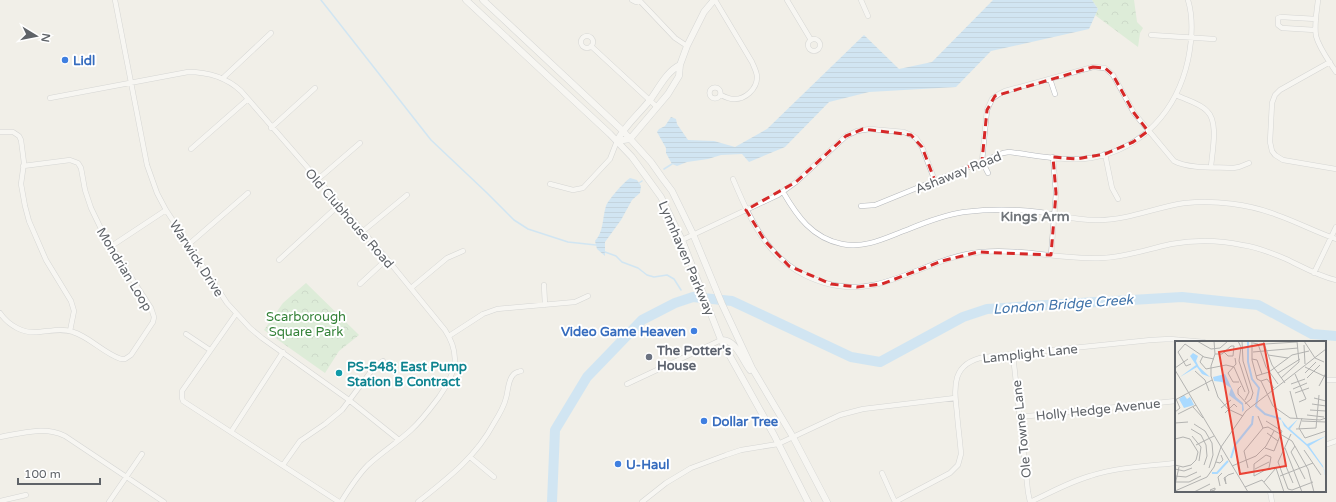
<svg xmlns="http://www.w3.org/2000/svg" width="1336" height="502" font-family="'Varela Round',sans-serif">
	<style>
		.park { fill: url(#park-crowns) }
		.water { fill: url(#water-rules) }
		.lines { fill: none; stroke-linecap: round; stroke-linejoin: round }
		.stream { stroke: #aadaff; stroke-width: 1.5 }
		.river { stroke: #aadaff; stroke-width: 10 }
		.street-casing { stroke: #b5b8bc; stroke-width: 5.5 }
		.secondary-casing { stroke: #b6babf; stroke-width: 7 }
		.street { stroke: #fff; stroke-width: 4.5 }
		.secondary { stroke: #fff; stroke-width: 6 }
		.marked { fill: none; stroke: #d62828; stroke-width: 3; stroke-dasharray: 8 5; stroke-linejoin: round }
		.shop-dot { fill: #3f7fe0; stroke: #fff; stroke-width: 1.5 }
		.worship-dot { fill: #6b7280; stroke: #fff; stroke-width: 1.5 }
		.culture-dot { fill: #0f9aa8; stroke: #fff; stroke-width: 1.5 }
		.labels { text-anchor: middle; stroke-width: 4; stroke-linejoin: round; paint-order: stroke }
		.shop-label { font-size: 13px; font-weight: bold; fill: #366cbe; stroke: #fff; text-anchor: start }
		.street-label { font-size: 13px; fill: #5f6368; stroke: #fff }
		.park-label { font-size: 13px; fill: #348238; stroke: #fff }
		.worship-label { font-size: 13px; font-weight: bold; fill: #5b616d; stroke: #fff; text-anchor: start }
		.culture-label { font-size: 13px; font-weight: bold; fill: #0d838f; stroke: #fff; text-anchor: start }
		.neighbourhood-label { font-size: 14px; font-weight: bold; fill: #70757a; stroke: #fff }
		.water-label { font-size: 14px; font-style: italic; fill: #4174aa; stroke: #fff }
		.inset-river { fill: none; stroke: #aadaff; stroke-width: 2 }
		.inset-road { fill: none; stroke: #b3b3b1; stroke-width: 1 }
		.view { fill: #ea4335; fill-opacity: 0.15; stroke: #ea4335; stroke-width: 2 }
		.inset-edge { fill: none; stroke: #5f6368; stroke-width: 2 }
	</style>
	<defs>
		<pattern id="park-crowns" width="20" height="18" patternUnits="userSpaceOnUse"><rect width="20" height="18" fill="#c5e8c5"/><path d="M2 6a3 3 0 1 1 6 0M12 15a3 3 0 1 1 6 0" fill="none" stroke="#a3c0a4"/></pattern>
		<pattern id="water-rules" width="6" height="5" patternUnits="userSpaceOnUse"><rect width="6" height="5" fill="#aadaff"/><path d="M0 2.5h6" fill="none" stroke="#8eb4d2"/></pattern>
	</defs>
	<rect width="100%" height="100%" fill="#f1efe8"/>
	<path class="park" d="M1092,0H1134L1137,22L1143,28L1140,33L1138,47L1095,15L1098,9Z
		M306,283L359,335L339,351L325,373L264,330L283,303Z"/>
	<path class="water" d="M993,0H1092L1098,9L1089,29L991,51L956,87L869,92L829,102L785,147L749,162L742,154L721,155L708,159L687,162L677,166L672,164L666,153V148L657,132L659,129L665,126L671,117L676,119L677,124L688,140L714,141L735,147L767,129L864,35L899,69L932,62Z
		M630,178L637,180L641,186L640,193L632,200L621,220L605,242V256L597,249L595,241C604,231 602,219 606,206C608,200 624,182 630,178Z"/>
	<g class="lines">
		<path class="stream" d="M321,0L431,140L486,192L514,220L528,229L568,242L596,245
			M664,169L672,164
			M639,183L642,181
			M605,252L616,256L622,262L638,268L647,275L654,277L667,275L674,279L681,290"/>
		<path class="river" d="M552,502L555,430L587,377L642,320L675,303L693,297L732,301L851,357L880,362L963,317L987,309L1063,304L1182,297L1258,305L1312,334L1336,336"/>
		<g class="street-casing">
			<path id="street" d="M115,0L147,165L157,193L166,210L227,303L250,328L262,338L349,400L399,440
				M632,0L636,2L640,0
				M639,0L675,38L687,46
				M715,0L752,62C754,67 757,72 757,77C757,89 745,100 733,99C729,99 725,97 721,95
				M787,0L811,40
				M861,0L868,16
				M1318,0C1317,11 1314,24 1316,36C1319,48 1329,61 1336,72
				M1315,30L1282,28L1278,25V18L1281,17L1316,19
				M1151,35L1214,39
				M581 42a6 6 0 1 1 12 0a6 6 0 1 1-12 0Z
				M808 45a6 6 0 1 1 12 0a6 6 0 1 1-12 0Z
				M591,46L657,107
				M1330,62L1280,90L1275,95L1272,103L1270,142L1272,151L1275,155L1283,160L1336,169
				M223,78L271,33
				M1050,79L1055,94
				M709.5 93a5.5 5.5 0 1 1 11 0a5.5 5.5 0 1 1-11 0Z
				M1176,95C1186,100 1200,103 1207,111C1219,122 1212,152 1211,167
				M50,98L188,72C209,72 226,77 241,91L387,259L445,330C462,356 455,374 439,397C430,409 422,420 411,430C398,442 382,452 368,465C357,476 349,489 341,502
				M271,128L315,88
				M0,132H13L19,136L21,140L24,163L21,184L25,206L29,221L46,260L71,301L74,311L70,331
				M191,149L248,99
				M1105,154L1112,188L1118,199
				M988,173L982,161L987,110L992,99L999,94L1005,91L1093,67L1105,68L1113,75L1134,113L1174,161C1189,169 1216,167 1233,168L1239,167L1249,163
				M733,179C753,226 772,268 825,283C884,300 925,257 981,252C1021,248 1062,260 1102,258C1126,257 1148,249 1171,244C1194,240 1219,240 1242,245C1257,247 1272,253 1286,259C1303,267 1318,276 1336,280
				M317,180L360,143
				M550,184L573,190L583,188L610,159L617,141
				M783,192C797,216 812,238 842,244C866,249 887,237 909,229C926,222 944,215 964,212C989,209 1014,209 1039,212C1059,215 1078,221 1099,220C1129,220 1156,207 1185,203C1215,200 1249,204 1277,215C1297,222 1316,232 1336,239
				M861,206L875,205L1003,153L1009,152C1035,155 1066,162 1091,158C1143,149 1177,110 1188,60C1192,40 1194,20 1188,0
				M362,232L407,195
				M682,240L778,195L796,182L846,136L857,131L870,129L904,132L911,135L916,138L922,147L935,181
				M188,245L248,193
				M110,247L166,210
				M1051,255L1056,193L1053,157
				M279,260L339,205
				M1314,273L1336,227
				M360,284L387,259
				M544,285L545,305
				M411,288L447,258L463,251
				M0,313C9,326 24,334 39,332C51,331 62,328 73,332C90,337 103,353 121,359H125L131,355L153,322L154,317L151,308L105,237L91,208L85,190L81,168L78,163L70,160L23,166
				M236,314L182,391V398L183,401L339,502
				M186,334L210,350
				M449,336L483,314L497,309L575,302L588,296
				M1013,355L1028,492L1030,502
				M1325,380H1336
				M627,384L721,340
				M1019,417L1176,401
				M231,432L283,352
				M0,437C22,433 44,426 65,436L164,502
				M1325,445L1336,441
				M470,457L494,477
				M283,465L300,441L325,424L342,410L375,366L383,361
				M882,473L895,502
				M1270,491L1272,502
				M0,501L26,495
				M109,502L142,454
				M418,502C447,479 476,457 494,423C499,415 504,407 506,398C508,392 508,380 513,375C515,372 518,372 521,371
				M642,502L666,483L691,468L726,455L741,450L778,444L840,415L863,409L955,398
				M895,502L950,473L958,465L961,454C960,440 958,427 957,413C954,387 951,363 985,357L1151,340L1170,339L1204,342
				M1030,502C1050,493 1069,482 1090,476C1118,467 1147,466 1176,463"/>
		</g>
		<g class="secondary-casing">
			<path id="secondary" d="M466,0L610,134L632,157L661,197L682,240L721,340L774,435L808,502
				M483,0L623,131L651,162L663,179L672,191L693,234L722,304L752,368L793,437L827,502
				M617,141L630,139L668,94L679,76L680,65L687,46L704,12L714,0
				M617,141C625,125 639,114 650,100C659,88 666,72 680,65
				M721,340C736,339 742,360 750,370"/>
		</g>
		<use href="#street" class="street"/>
		<use href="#secondary" class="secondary"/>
	</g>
	<path d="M0 0H1336V502H0ZM1093,67L1105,68L1113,75L1134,113L1148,131L1133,142L1105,154L1076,159L1053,157L1056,193L1051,255L978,252L942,261L882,284L857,287L831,284L789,266L765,241L746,210L796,182L846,136L863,129L911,135L922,147L935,181L982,161L987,110L995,96Z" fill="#f1efe8" fill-opacity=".55" fill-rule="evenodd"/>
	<path class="marked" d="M1093,67L1105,68L1113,75L1134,113L1148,131L1133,142L1105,154L1076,159L1053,157L1056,193L1051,255L978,252L942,261L882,284L857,287L831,284L789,266L765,241L746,210L796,182L846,136L863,129L911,135L922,147L935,181L982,161L987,110L995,96Z"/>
	<g class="shop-dot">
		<circle cx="65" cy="60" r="4"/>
		<circle cx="694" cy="331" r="4"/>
		<circle cx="704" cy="421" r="4"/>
		<circle cx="618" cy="464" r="4"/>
	</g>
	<circle class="worship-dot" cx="649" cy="357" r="4"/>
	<circle class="culture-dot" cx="339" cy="373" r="4"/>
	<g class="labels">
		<g class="shop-label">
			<text x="73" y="65">Lidl</text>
			<text x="686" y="336" text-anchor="end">Video Game Heaven</text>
			<text x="712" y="426">Dollar Tree</text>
			<text x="626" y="469">U-Haul</text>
		</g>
		<g class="street-label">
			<text transform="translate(958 172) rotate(-22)" y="5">Ashaway Road</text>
			<text transform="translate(350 218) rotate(49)" y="5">Old Clubhouse Road</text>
			<text transform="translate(197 258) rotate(57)" y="5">Warwick Drive</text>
			<text transform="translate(687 258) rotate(67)" y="5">Lynnhaven Parkway</text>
			<text transform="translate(125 269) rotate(59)" y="5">Mondrian Loop</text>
			<text transform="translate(1030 353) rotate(-6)" y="5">Lamplight Lane</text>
			<text transform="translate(1098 409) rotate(-6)" y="5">Holly Hedge Avenue</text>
			<text transform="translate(1021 429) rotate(-96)" y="5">Ole Towne Lane</text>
		</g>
		<g class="park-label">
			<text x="306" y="321">Scarborough<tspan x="306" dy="15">Square Park</tspan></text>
		</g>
		<g class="worship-label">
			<text x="657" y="355">The Potter's<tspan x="657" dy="15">House</tspan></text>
		</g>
		<g class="culture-label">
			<text x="347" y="371">PS-548; East Pump<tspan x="347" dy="15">Station B Contract</tspan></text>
		</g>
		<g class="neighbourhood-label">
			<text x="1035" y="221">Kings Arm</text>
		</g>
		<g class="water-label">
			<text transform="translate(1063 304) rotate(-4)" y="5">London Bridge Creek</text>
		</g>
	</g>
	<g transform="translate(1175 341)">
		<rect width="151" height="151" fill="#f1efe8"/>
		<path d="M18,12L23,15L21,20L24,26L35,36L27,33L22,26L5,36L21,24L15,15ZM50,33L61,56L68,62L69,69L67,71V64L54,54L56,47L47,41L39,40L38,36ZM9,54L12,58L15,56L19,64L9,67L4,58ZM106,78L113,87L123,78L115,88L132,103L151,95L134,105L148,125L151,139L149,128L132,105L109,85Z" fill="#aadaff"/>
		<path class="inset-river" d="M73,0V21L77,38L84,47L81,65L90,73L106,78M56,117L60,104L77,83L78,75M37,132H42L53,120"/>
		<path class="inset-road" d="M22,0L36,8L45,7L53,0M39,0L40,13L36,25V35L43,56L53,68L68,75M63,0L66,6L64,20L74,51L70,59M67,0L68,20L78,52L76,58L70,63M77,0V19L82,38L86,40L98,65L115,77L145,79L151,77M88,0L97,24L110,42M129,0L140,17L149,21M78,2L83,3L91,26L103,43M90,3L122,1M129,4L130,23M78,11L123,7M40,13H47L56,5H59L58,15H53L49,11M93,14L113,17M28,15L25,21L31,28L51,24L59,26L70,51M60,17L61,23L53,32L58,41H64M77,18L82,19L87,33M16,23L11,25L3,11L10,3L29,16L39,18M130,26L151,36M0,27L13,18M0,29L73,151M20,30L30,39L34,50M103,32L125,18M130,32L141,21M120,33L131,58L124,61M81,35L94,31L117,14L134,10M106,37L124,21L122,0M132,37L145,24M86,40L92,38L99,47M116,43L130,38M66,45L63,48V53L75,66M144,45L151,32M118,48L132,42M115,50L122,77M120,52L134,47M139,57L151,60M0,59L37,39M137,63L151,65M18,66L28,77M46,67L56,59M135,69L151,70M0,71L5,67L1,58M50,72L59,63L62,66M3,73L21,64M132,74L149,76M83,75L88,87M127,77L124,87L130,97L151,90M127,80L151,81M0,82L13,81M19,83L30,90L37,102L38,114L34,127M16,88L26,94L31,104L32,115L29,124M121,88L141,87L144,54M92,92L103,100M116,93L103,121L113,148L117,149L138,141M17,95L26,106L24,120M0,98L8,96L15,98L23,111L21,119L16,124L8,126L0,124M21,104L39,95M120,105L116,111L130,138M90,107L99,110L107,90L91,80M110,107L127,151M129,109L146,134M91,114L96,116L94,127L79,135V123ZM41,121L45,122L48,119L46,114M110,123L118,142M57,125L81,115L91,105L99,90M73,127L69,110L88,87L93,86L117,100L133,128L139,151M0,128L9,130L17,127M80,128L94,121M0,135L11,136L22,131M105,135L138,122M50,136L51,143L49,137L52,135L53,134L59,132M0,141H14L26,135M89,141L101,127L109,151M0,144L4,126M45,145L43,136L47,132M70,146L87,139L97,151M40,147V149L36,150L35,149ZM0,150L32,136L39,126L46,106L71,70L151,8M19,151L35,143"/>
		<path class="view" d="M89,3L111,125L65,133L44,11Z"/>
		<rect width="151" height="151" class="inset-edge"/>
	</g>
	<g transform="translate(36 36) rotate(100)" stroke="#ffffff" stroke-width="3" paint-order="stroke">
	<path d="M0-3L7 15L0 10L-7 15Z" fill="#5f6368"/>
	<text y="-6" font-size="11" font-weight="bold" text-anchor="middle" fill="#5f6368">N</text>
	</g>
	<path d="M18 478v6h82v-6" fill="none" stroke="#5f6368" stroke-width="2"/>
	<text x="24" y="478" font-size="12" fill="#5f6368" stroke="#ffffff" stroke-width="3" paint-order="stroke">100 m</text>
</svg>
